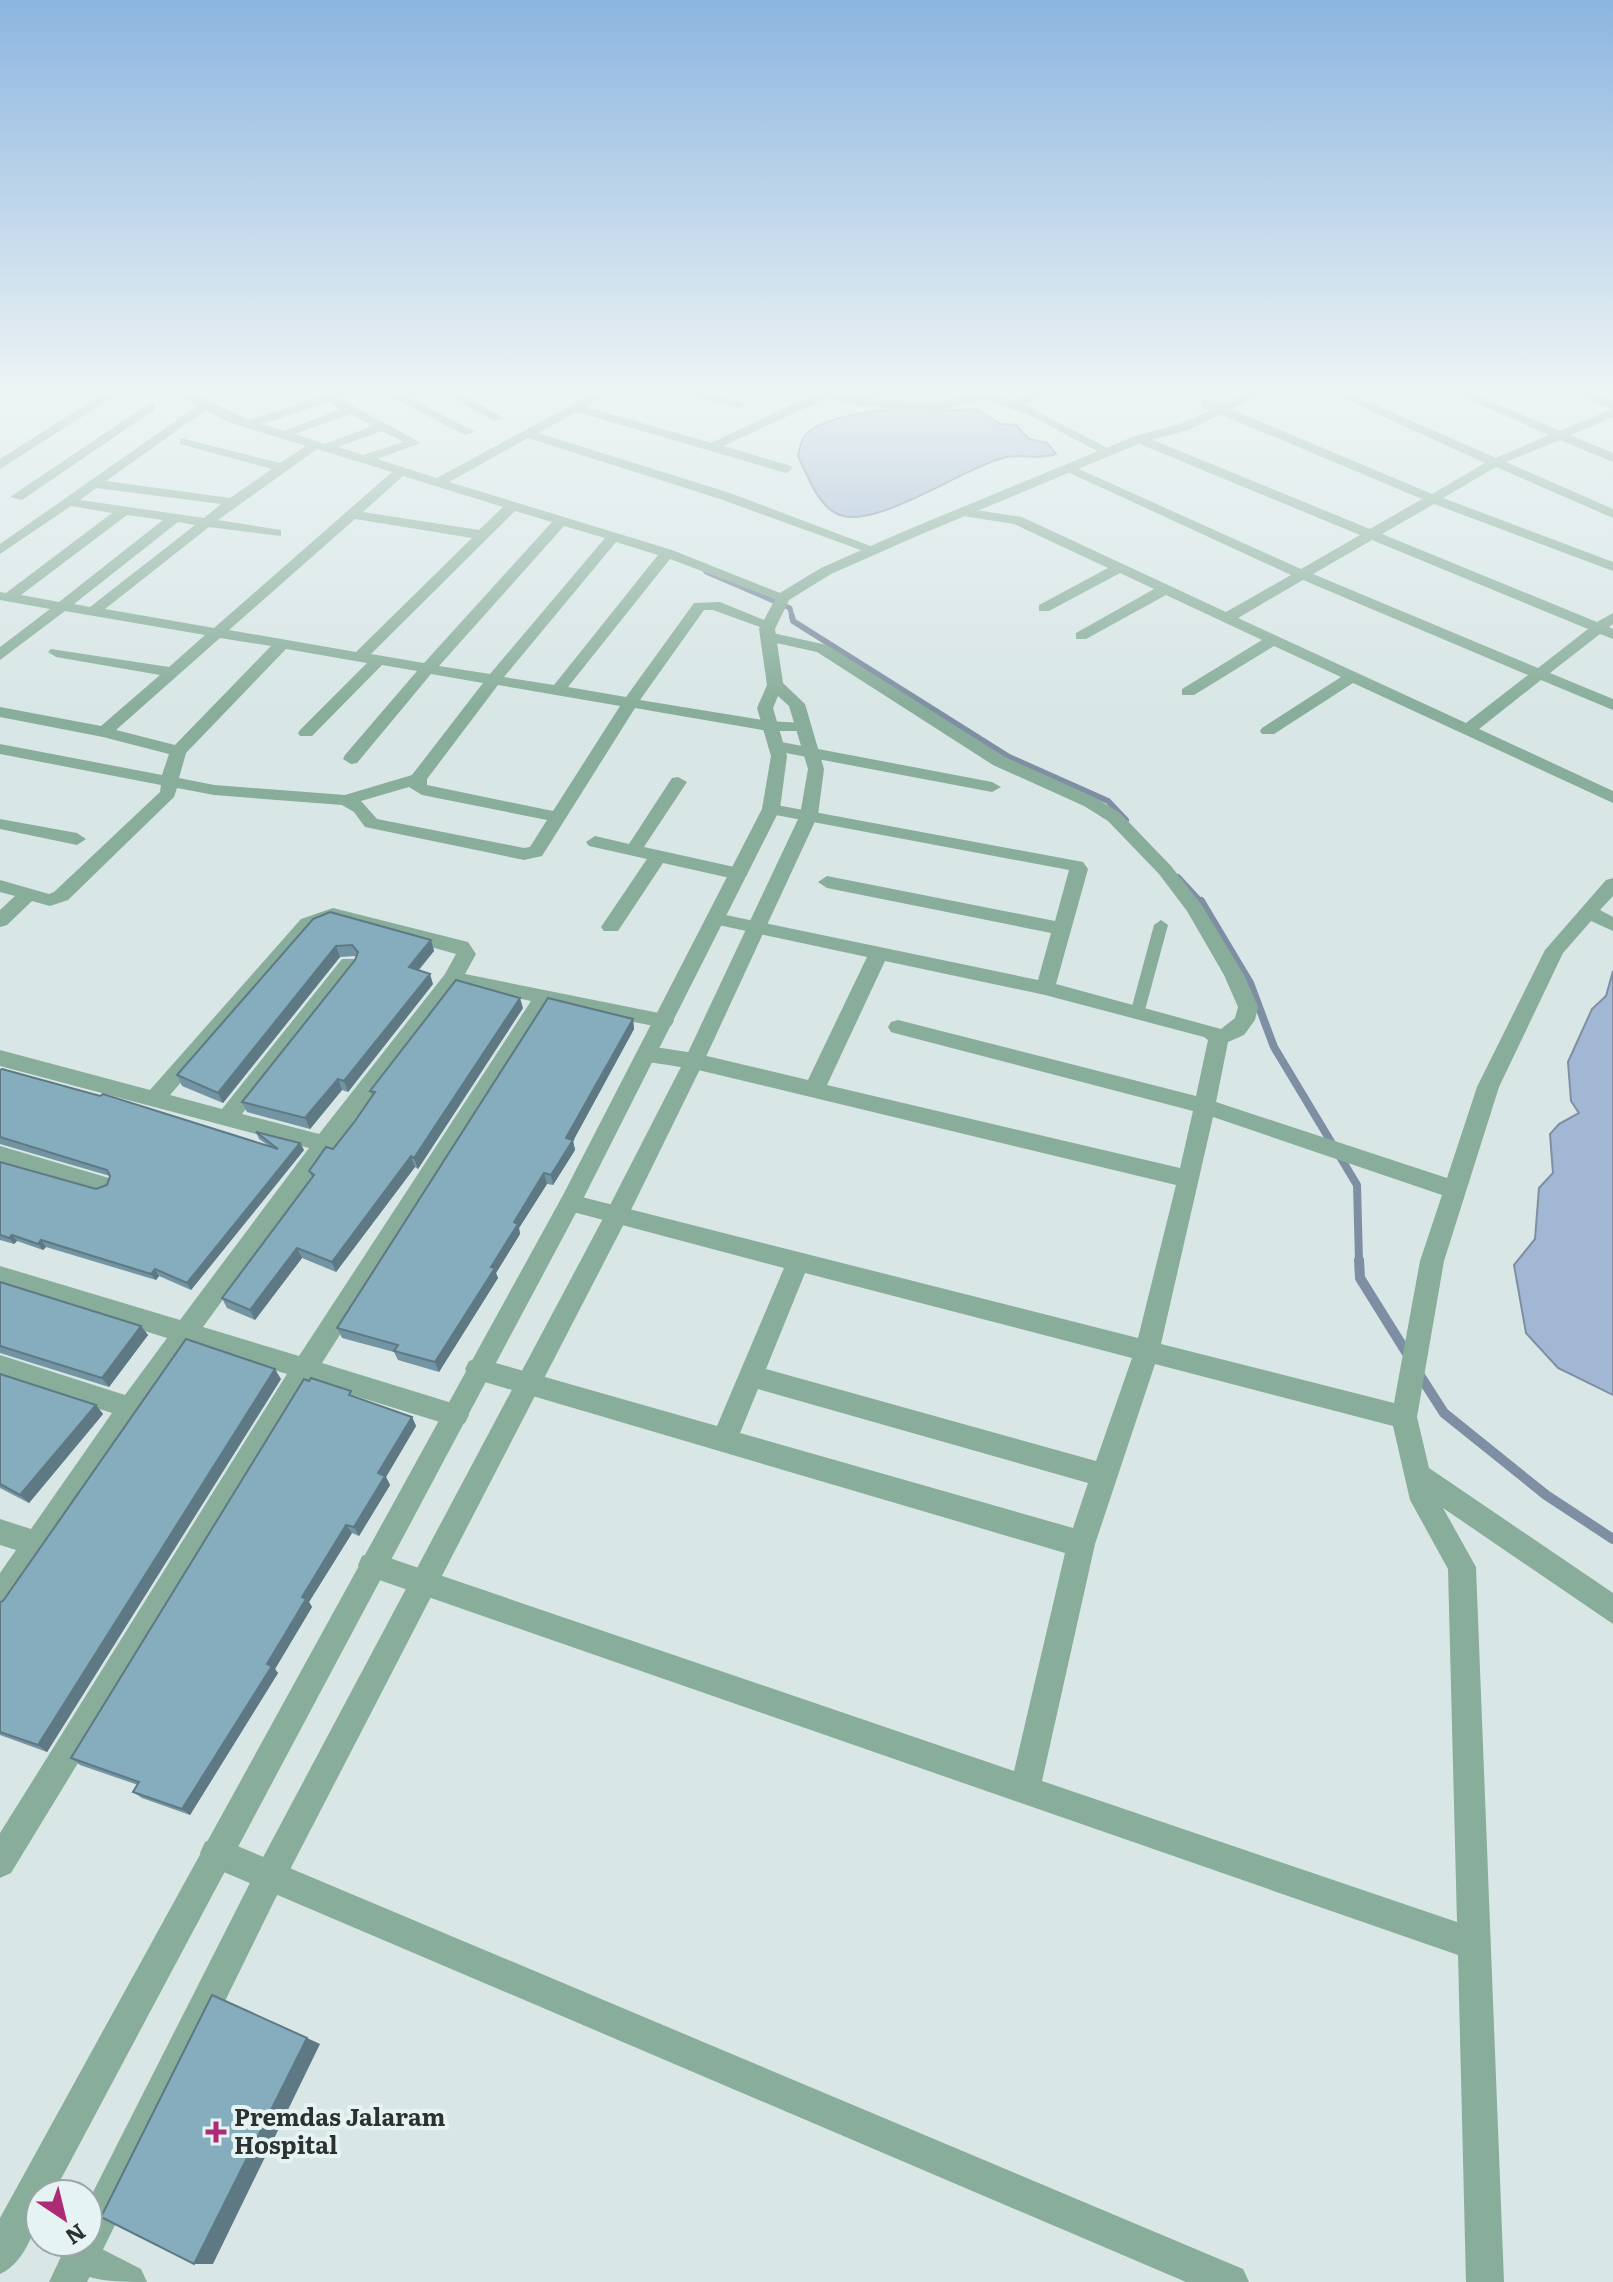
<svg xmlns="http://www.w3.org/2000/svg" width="1613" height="2282" font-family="Literata,serif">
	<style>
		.water { fill: #a2b7d4; stroke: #7f8fa3; stroke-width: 2 }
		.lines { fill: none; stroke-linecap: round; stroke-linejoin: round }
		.stream-far3 { stroke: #7f8fa3; stroke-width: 5 }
		.stream-far2 { stroke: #7f8fa3; stroke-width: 6 }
		.stream-far1 { stroke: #7f8fa3; stroke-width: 8 }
		.stream { stroke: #7f8fa3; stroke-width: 10 }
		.service { fill: #88ad9a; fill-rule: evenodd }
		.minor { fill: #88ad9a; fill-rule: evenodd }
		.tertiary { fill: #88ad9a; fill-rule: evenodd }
		.wall { fill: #7395a3 }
		.shaded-wall { fill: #5e7984 }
		.building { fill: #86adbd; stroke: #5e7984; stroke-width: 2 }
		.poi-dot { fill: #ad2a75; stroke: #e5f4f3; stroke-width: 3 }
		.labels { text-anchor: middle; stroke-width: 8; stroke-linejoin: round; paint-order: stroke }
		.near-poi-label { font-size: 24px; font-weight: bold; fill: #2c3232; stroke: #e5f4f3; text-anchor: start }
	</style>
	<rect width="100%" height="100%" fill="#d8e6e6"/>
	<path class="water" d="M913,407L941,411L976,409L1001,424L1016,425L1029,439L1047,443L1056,454C1038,460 1024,454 1007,457C965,466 878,529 840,515C819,508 807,475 798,456C799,450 801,442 804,437C817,415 888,410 913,407Z
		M1613,971V1395L1558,1368L1526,1333L1514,1265L1535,1239L1539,1188L1553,1173L1550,1134L1559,1124L1579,1113L1571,1101L1568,1062L1592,1009L1606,996Z"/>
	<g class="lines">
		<path class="stream-far3" d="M706,572L790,608L792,618"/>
		<path class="stream-far2" d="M792,616L793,621L1009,757L1108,801L1126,820
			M1178,877L1202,903"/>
		<path class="stream-far1" d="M1201,901L1250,983L1274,1047L1357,1185L1359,1262"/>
		<path class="stream" d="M1359,1260L1360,1278L1408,1355
			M1419,1374L1444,1413L1546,1495L1613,1539"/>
		<path class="service" d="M1161,920L1168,925L1145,1010L1138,1015L1131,1010L1154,925Z"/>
		<path class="minor" d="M0,390H6L8,393L0,397Z
			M170,390H185L249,420L342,390H361L340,399L421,443L377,459L437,478L599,390H614L586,407L711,443L822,391L857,398L873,390H889L873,399L937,404L985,391L1014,401L1036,390H1052L1025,405L1113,451L1103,454L1029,415L984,399L937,412L858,406L827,398L723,446L791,466L792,469L786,473L577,412L538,433L730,493L881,550L869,553L720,499L528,438L449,482L672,550L790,597L783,601L778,600L670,559L568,687L626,697L694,603L720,602L776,625L768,630L713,610H704L640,700L768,721L804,723L810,725L812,728L810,731H768L635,708L542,856L524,860L365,827L354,812L342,805L214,795L177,788L174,797L68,900L50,906L32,901L7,925L0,927V910L15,896L0,892V880L49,894L54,892L160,792L161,785L0,754V744L162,775L169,754L103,737L0,717V707L101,726L160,675L56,657L48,652L51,649L169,667L205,635L65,611L0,660V647L50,609L0,600V592L6,593L112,513L71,506L0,554V544L197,406ZM329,402L341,409L284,431L262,424ZM206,410L228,422L306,446L280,463L180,438V444L272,469L230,498L106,481ZM350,414L373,426L325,444L295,434ZM382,431L404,442L363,455L338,447ZM317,449L392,472L214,628L105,609L209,527L281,536V530L218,520ZM403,476L503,507L479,530L363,512ZM96,488L221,504L204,518L80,500ZM515,511L552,522L424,663L371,654ZM127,515L163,520L59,602L21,595ZM355,519L472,538L356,652L229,630ZM178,522L195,525L90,607L74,604ZM564,526L605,538L490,674L439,666ZM616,542L658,555L554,685L504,677ZM220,638L271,646L175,745L116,730ZM286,649L367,663L300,730L298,733L300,736H312L382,665L417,671L345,755L343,759L351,764L357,763L431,674L483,683L412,775L345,795L214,785L179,778L186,753ZM498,685L620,706L553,811L427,785V779ZM409,787L422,795L547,820L530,847L524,848L377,819L361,801Z
			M377,390H393L402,395L416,390H434L412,399L475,432L465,435Z
			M440,390H455L504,418L494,421Z
			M669,390H693L746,404L740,408Z
			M1325,390H1341L1496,458L1549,435L1447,390H1464L1560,431L1612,409L1567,390H1584L1613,402V417L1570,435L1613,453V462L1560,440L1506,462L1613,509V518L1496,467L1443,498L1613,562V571L1434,504L1382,534L1597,622L1613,613V624L1609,627L1613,629V639L1600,634L1550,673L1613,699V710L1541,680L1479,729L1613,791V803L1353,683L1274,734H1262L1260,731L1262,728L1341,677L1274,646L1194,695H1182V689L1262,640L1166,595L1086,639H1076V633L1154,589L1120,573L1049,611H1039V605L1108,568L1014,524L963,516L956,512L963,508L1022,517L1226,612L1291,575L1059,468L1070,465L1301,569L1360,535L1135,442V436H1143L1370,529L1422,499L1201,406V400H1209L1432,494L1485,463ZM1372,540L1588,629L1538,668L1313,574ZM1303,580L1528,675L1466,723L1238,618Z
			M150,403L154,404V410L22,500L10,497Z
			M768,632L827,645L1005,757L1096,798L1120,813L1171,866L1201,904L1244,975L1258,1007L1255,1020L1244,1035L1228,1042L1216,1102L1447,1178L1477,1087L1545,950L1606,880L1613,878V896L1600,910L1613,917V931L1591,921L1563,953L1499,1087L1444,1261L1417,1417L1429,1468L1613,1593V1624L1443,1508L1476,1567L1504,2282H1466L1458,1955L362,1574L358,1565L362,1556L372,1552L1014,1771L1065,1553L478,1380L469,1377L465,1369L469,1361L478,1358L717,1426L784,1268L562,1209L559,1203L562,1197L570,1194L1138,1338L1176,1185L694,1069L648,1062L641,1059L638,1054L641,1049L648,1046L694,1053L808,1080L867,957L709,923L707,919L716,913L1038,980L1051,933L827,888L818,882L827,876L1055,921L1069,870L765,813L762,809L771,804L1083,862L1088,869L1056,984L1221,1029L1235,1018L1238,1007L1224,975L1187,911L1159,874L1108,821L1084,806L993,765L817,652L763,640V634ZM885,961L1045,995L1204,1037L1208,1040L1196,1096L898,1020L891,1022L888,1027L891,1032L898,1034L1193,1111L1180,1168L827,1085ZM1213,1117L1442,1195L1420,1261L1394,1403L1161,1344ZM805,1273L1132,1358L1096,1461L766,1369ZM1155,1364L1393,1426L1410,1500L1448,1569L1457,1922L1042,1781L1095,1544ZM758,1389L1088,1483L1073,1528L740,1433Z
			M776,741L992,782L1001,787L992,792L770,750L768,746Z
			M678,777L687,782L644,847L739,868L748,874L739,880L663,863L618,931H604L601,927L647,859L589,846L586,842L595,836L629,844L672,778Z
			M0,819L77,833L86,839L77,845L0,829Z
			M333,908L468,942L476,954L465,974L664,1014L671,1016L674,1021L671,1026L664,1028L549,1005L322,1363L465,1407L469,1415L465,1423L456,1427L310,1382L11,1873L0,1878V1833L287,1374L191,1345L10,1607L0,1611V1573L16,1550L0,1545V1519L31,1529L112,1413L0,1377V1355L125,1395L167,1338L0,1286V1266L180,1320L309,1148L0,1066V1050L150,1090L301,919ZM334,920L456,954L445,974L319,1134L242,1114L356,969L359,964L356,959H342L222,1109L170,1095L315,927ZM458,986L531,1001L299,1356L203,1327L332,1150Z
			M0,1146L109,1178L112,1184L109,1190L101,1193L0,1164Z
			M216,1837L1243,2269L1249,2282H1186L205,1864L200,1853L205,1842Z
			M71,2242H88L141,2269L147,2282C116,2282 75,2282 61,2257L67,2244Z"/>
		<path class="tertiary" d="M109,390H124L0,469V459Z
			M1255,390H1271L1188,430L1143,442L917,536L831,574L789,600L775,629L783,683L805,704L824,769L818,815L704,1061L628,1216L281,1887L87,2282H49L68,2242H88V2202L259,1865L607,1211L684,1061L800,815L808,769L789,706L778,696L773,708L787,756L780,809L578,1209L53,2194H40C40,2221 27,2262 0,2274V2218L562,1197L762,809L771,756L757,708L767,685L759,629L778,594L821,568L907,530L1135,436L1180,424Z"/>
	</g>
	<path class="wall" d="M313,919L431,940L434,951L419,970L433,984L348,1092L342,1090L310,1129L247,1112L242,1102L355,960L356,956L340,957L223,1103L182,1086L177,1075Z
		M523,1008L418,1169L415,1167L336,1272L302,1258L255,1320L227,1308L222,1298L312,1177L309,1171L333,1149L355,1121L372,1097L370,1091Z
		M633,1019L634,1029L573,1141L575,1150L553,1185L547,1184L519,1228L520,1234L496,1273L498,1278L439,1372L398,1360L394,1352L342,1338L337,1328Z
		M0,1070L269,1146L259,1139L256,1132L300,1143L304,1150L191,1290L159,1276L156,1280L46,1247L43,1250L17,1241L14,1244L0,1240V1162L96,1189L107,1185L110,1176L0,1144Z
		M0,1282L141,1326L148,1335L109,1387L0,1353Z
		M0,1374L96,1405L103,1414L29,1503L0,1488Z
		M281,1379L47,1752L0,1735V1602L3,1601Z
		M354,1397L412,1417L416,1426L386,1477L390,1485L359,1536L352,1533L309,1602L312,1607L275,1669L278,1673L190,1815L142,1798L133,1792L138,1785L80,1765L71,1758Z"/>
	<path class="shaded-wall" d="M431,940L434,951L412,977L409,967Z
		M336,946L340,957L223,1103L218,1093Z
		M430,974L433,984L348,1092L344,1081Z
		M520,998L523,1008L418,1169L414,1158Z
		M633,1019L634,1029L573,1141L575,1150L553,1185L551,1175L566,1138Z
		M338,1079L342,1090L310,1129L305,1118Z
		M300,1143L304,1150L191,1290L187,1283Z
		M411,1156L415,1167L336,1272L332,1262Z
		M544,1173L547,1184L519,1228L520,1234L496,1273L498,1278L439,1372L435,1362L491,1267L514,1222Z
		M12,1235L17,1241L14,1244L9,1238Z
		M41,1240L46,1247L43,1250L38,1244Z
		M297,1248L302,1258L255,1320L250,1310Z
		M155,1269L159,1276L156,1280L151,1274Z
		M141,1326L148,1335L109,1387L102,1378Z
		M275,1369L281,1379L47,1752L38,1745Z
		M96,1405L103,1414L29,1503L20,1495Z
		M412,1417L416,1426L386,1477L390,1485L359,1536L354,1527L378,1473Z
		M346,1525L352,1533L309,1602L312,1607L275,1669L278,1673L190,1815L182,1809L267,1664L302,1597Z
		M307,2038L320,2044L213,2264H194Z"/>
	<path class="building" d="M330,912L431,940L409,967L430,974L344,1081L338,1079L305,1118L242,1102L355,960L358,952L352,945L336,946L218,1093L177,1075L313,919Z
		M456,980L520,998L414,1158L411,1156L332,1262L297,1248L250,1310L222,1298L314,1175L309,1171L326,1147L333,1149L355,1121L375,1092L370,1091Z
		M548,998L633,1019L566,1138L573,1140L551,1175L544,1173L514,1222L518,1224L491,1267L495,1268L435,1362L394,1351L398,1345L337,1328Z
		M2,1069L100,1096L103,1094L278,1149L256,1132L300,1143L187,1283L155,1269L151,1274L41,1240L38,1244L12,1235L9,1238L0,1235V1162L96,1189L107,1185L110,1176L107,1170L0,1137V1070Z
		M0,1282L141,1326L102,1378L0,1346Z
		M186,1339L275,1369L38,1745L0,1732V1602L3,1601Z
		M0,1374L96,1405L20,1495L0,1484Z
		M311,1378L351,1391L349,1395L412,1417L378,1473L385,1476L354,1527L346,1525L302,1597L306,1599L267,1664L272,1666L182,1809L133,1792L139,1782L71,1758L304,1379L309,1381Z
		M212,1995L307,2038L194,2264L101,2217Z"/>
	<linearGradient id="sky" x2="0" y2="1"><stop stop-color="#8cb5e0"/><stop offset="0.55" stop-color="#edf4f4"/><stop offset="1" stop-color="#edf4f4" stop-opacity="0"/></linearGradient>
	<rect width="1613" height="710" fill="url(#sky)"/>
	<path class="poi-dot" d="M212 2120h8v8h8v8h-8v8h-8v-8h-8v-8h8z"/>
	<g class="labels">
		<g class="near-poi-label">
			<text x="234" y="2126">Premdas Jalaram<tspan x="234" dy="28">Hospital</tspan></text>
		</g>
	</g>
	<g transform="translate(64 2218) rotate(145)"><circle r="38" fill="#e5f4f3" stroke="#9ba6a6" stroke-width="2"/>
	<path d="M0-6L14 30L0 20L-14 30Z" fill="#ad2a75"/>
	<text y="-12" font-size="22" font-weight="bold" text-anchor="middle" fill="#2c3232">N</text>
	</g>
</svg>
